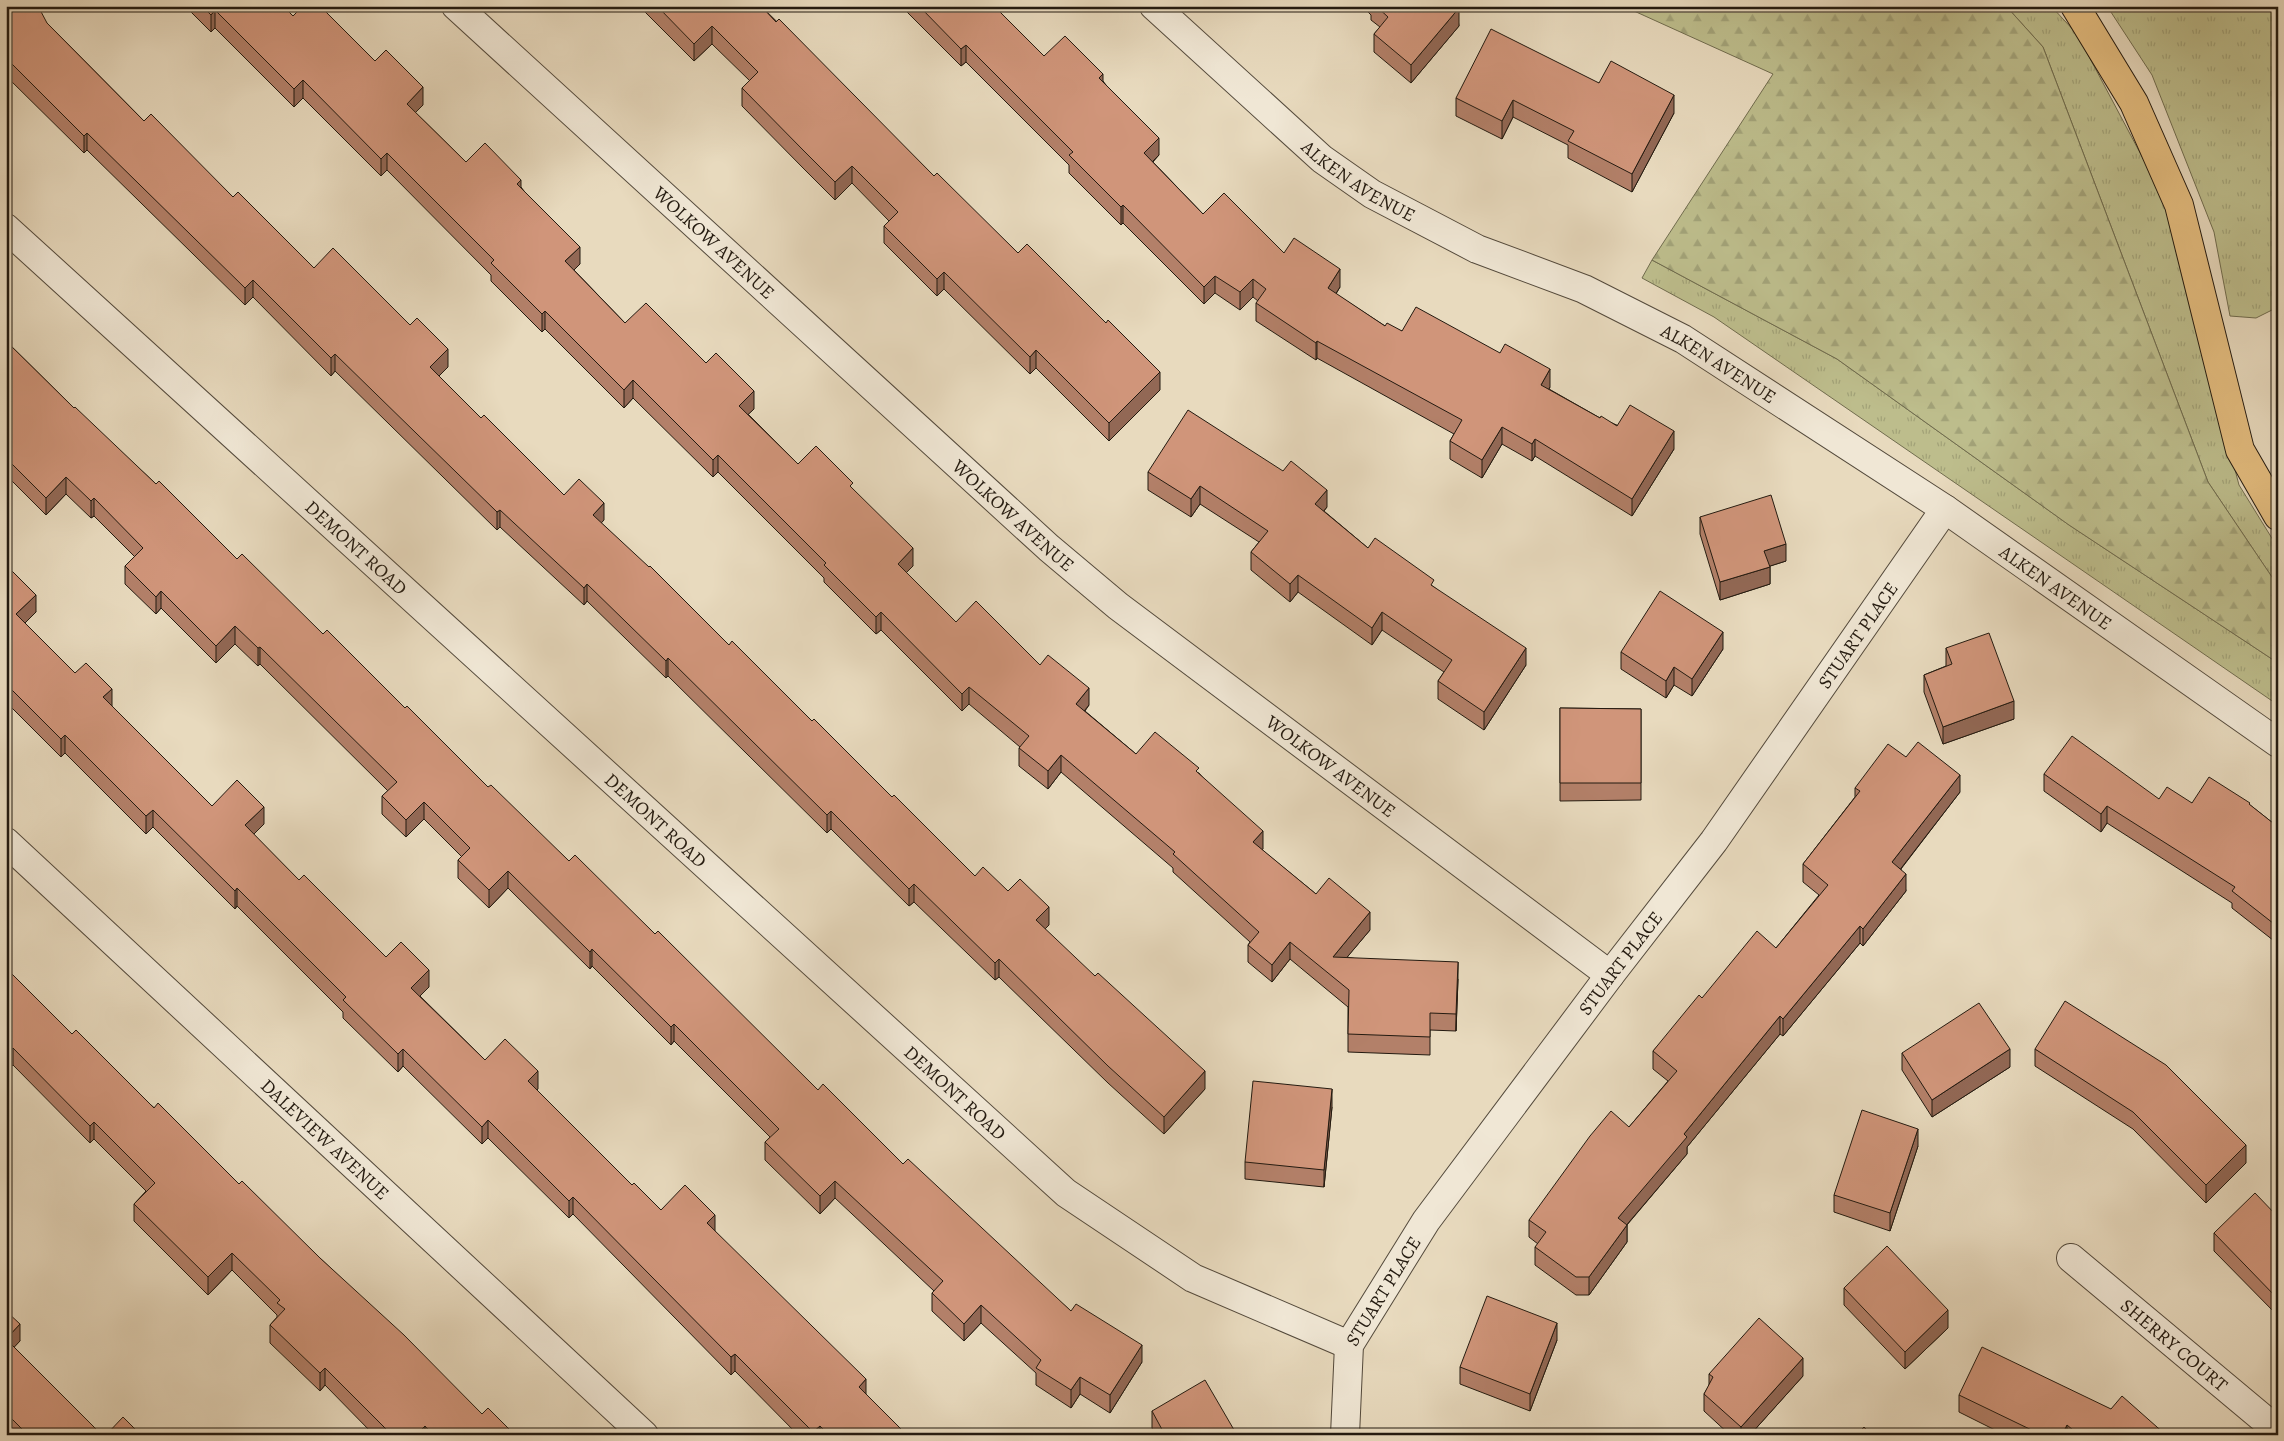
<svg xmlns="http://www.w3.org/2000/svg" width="2284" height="1441" font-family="Alegreya,serif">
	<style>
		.grass { fill: url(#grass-tufts); stroke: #706c4e }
		.forest { fill: url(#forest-firs); stroke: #706c4e }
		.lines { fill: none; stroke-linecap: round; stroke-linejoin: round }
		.minor-casing { stroke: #544a3c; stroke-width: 30 }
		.highway-casing { stroke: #231a10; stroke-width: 30 }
		.minor { stroke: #f0e7d5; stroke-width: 28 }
		.highway { stroke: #e4bd7f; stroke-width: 28 }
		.wall { fill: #b38069; stroke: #231a10 }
		.shaded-wall { fill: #926855; stroke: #231a10 }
		.building { fill: #d0957a; stroke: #231a10 }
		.labels { text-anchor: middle; stroke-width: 5; stroke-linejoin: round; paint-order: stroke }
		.street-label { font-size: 19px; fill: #231a10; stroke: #f0e7d5 }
	</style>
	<defs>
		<pattern id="grass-tufts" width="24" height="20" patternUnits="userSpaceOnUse" patternTransform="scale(1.25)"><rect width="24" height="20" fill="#bdbd8c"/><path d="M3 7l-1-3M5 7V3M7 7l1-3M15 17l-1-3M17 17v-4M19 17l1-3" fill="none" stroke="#a2a278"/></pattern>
		<pattern id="forest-firs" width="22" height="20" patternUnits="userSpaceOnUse" patternTransform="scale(1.25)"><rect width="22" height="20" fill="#bdbd8c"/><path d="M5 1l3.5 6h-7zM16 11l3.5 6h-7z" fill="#a2a278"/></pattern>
	</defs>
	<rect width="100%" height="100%" fill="#e8dabe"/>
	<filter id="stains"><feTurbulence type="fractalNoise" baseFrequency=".004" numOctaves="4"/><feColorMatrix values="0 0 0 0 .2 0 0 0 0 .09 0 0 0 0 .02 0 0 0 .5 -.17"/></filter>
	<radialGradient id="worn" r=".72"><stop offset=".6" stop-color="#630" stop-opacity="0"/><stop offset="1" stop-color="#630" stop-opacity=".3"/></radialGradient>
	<path class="grass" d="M2006,6H2051L2077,34L2164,198L2239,485L2278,548V586L2208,482L2043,47Z
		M2107,6H2278V307L2256,318L2230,316L2214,232L2152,75Z
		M1652,260L1837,359L2069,525L2278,663V705L1714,317L1642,278Z"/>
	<path class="forest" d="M1623,6H2006L2043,47L2208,482L2278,586V663L2069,525L1837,359L1652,260L1773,74Z"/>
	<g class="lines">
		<g class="minor-casing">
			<g id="minor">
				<path id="s1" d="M456,6L1049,548L1118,606L1610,975"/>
				<path id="s2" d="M1154,6L1322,159L1372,194L1477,249L1584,289L1683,339L1945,509L2278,743"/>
				<path id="s3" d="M6,228L1066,1193L1193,1278L1349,1345"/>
				<path id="s4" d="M6,842L644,1435"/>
				<path id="s5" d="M2071,1258L2278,1431"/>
				<path id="s6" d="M1345,1435L1349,1345L1426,1221L1610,975L1714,841L1945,509"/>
			</g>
		</g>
		<g class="highway-casing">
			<path id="highway" d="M2075,6L2134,103L2179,205L2240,450L2278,516"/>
		</g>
		<use href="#minor" class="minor"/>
		<use href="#highway" class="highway"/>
	</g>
	<path class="wall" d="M6,6L47,23L144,121L233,197L314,268L448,367L439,376L481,418L564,495L604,520L601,523L729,645L812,721L975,876L1008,891L1049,925L1045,929L1205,1089L1164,1134L1108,1083L999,977L995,980L914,902L909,906L831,829L827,833L668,676L666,678L587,601L584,605L500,527L497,530L335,371L331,376L253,297L245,305L87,150L84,153L6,76Z
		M185,6H283L293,16L375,61L423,105L415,112L466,162L521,187L580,264L574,270L625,323L706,363L754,409L748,414L798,464L853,489L913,566L906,572L956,622L1040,665L1089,705L1085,711L1136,754L1199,773L1263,849L1262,850L1316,894L1370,930L1347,957L1458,979L1456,1031L1430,1030V1055L1348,1052V1007L1290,959L1272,982L1248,962V945L1250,942L1173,872V868L1061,772L1048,789L1019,766V748L1020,747L969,704L962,711L881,630L876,634L824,582V578L718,472L713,477L633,398L624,408L545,329L542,332L491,281V275L387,170L381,176L303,98L294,107L215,28L211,32Z
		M639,6H761L934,176L1018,253L1160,390L1109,441L1036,368L1030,374L944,289L937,296L884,243V226L889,221L852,183L835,200L803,168L742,106V88L750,81L712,44L694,61Z
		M901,6H994L1044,56L1103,81L1159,155L1153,162L1203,214L1284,253L1340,287L1336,294L1385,326L1402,331L1550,387L1549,389L1600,418L1674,449L1632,516L1535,456L1532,461L1502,444L1482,478L1450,459V441L1454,434L1317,358L1316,360L1256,321V303L1258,301L1253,297L1240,310L1215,293L1204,304L1123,223L1121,225L1069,173V165L966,62L961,66Z
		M1362,6H1456L1459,26L1411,83L1374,52V34L1380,27L1371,20V15Z
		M1599,83L1674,113L1632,192L1568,158V145L1513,117L1502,139L1456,116V98Z
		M6,341L74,408L237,559L323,634L405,708L488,787L569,861L655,934L818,1090L1071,1311L1142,1362L1110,1413L1080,1394L1071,1408L1036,1385V1373L981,1323L964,1341L932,1311V1293L934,1291L835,1198L820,1214L765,1160V1142L770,1137L674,1041L671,1045L592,966L590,969L508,888L489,908L458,878V860L462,857L424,819L406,837L382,814V796L388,791L260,664L258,666L235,644L216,663L161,608L156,614L125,584V566L135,557L94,516L91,518L66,494L46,515L6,475Z
		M1148,472L1327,507L1324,511L1368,548L1434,587L1526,665L1484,730L1438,699V681L1444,672L1382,630L1372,645L1298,592L1290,602L1251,570V552L1259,542L1200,504L1191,517L1148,490Z
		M1700,517L1786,561L1770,566V584L1720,600L1700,534Z
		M6,565L36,612L25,623L75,673L112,706L212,806L264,824L253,834L299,880L386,957L429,987L420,996L485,1060L538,1089L537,1090L632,1185L661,1210L715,1231L866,1394L907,1435H798L735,1371L731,1375L573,1214L569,1218L488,1138L482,1144L403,1066L398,1072L343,1018V1012L237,906L235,909L153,827L146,834L65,753L61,757L6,702Z
		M1946,648L2014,719L1943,744L1924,692V675L1946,666Z
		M1723,649L1692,696L1674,685L1666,698L1621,669V652Z
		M1560,708L1641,709V800L1560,801Z
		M1906,757L1960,792L1901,869L1906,891L1863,946L1860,943L1783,1036L1780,1034L1687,1147V1154L1627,1225V1242L1589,1295H1576L1535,1265V1247L1538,1244L1529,1237V1220L1629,1127L1668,1081L1653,1069V1051L1702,998L1776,948L1819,895L1803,882V864L1855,797V788Z
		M2044,774L2159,799L2192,803L2250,805L2278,827V944L2232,908V903L2107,823L2101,832L2044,791Z
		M6,968L72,1034L239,1184L320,1258L482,1414L515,1435H374L325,1385L320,1391L270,1343V1325L277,1317V1315L232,1270L208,1295L134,1221V1204L146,1191L94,1139L90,1143L13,1065L6,1072Z
		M2035,1049L2246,1163L2206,1203L2133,1129L2035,1066Z
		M1902,1053L2010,1067L1932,1117L1902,1070Z
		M1332,1107L1324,1187L1245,1179V1162Z
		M1918,1146L1890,1231L1834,1212V1195Z
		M2278,1217L2277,1315L2214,1251V1233Z
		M1844,1288L1948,1328L1905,1369L1844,1305Z
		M6,1311L20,1341L14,1347L102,1435H11L6,1430Z
		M1557,1340L1530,1411L1460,1384V1367Z
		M1709,1374L1803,1376L1750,1435H1730L1704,1411V1394L1709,1386Z
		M1959,1395L2166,1435H2005L1959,1412Z
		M1152,1411L1237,1435H1155L1152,1428Z"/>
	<path class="shaded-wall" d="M1459,8V26L1411,83V65Z
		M215,10V28L211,32V15Z
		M712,26V44L694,61V44Z
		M966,45V62L961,66V49Z
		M1103,74V91L1099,78Z
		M303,80V98L294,107V89Z
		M423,87V105L407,121V104Z
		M1674,95V113L1632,192V174Z
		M1513,100V117L1502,139V121Z
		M87,133V150L84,153V136Z
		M1159,138V155L1144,170V153Z
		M387,153V170L381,176V159Z
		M852,166V183L835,200V182Z
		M521,180V197L517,184Z
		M1123,205V223L1121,225V207Z
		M580,247V264L565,279V261Z
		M1340,269V287L1328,306V288Z
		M944,272V289L937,296V279Z
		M1215,276V293L1204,304V287Z
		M1253,279V297L1240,310V292Z
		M253,280V297L245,305V288Z
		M545,311V329L542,332V314Z
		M1317,341V358L1316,360V343Z
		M448,349V367L430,385V367Z
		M1036,350V368L1030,374V357Z
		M335,354V371L331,376V358Z
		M1550,369V387L1541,402V385Z
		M1160,372V390L1109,441V423Z
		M633,380V398L624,408V390Z
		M754,391V409L739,423V406Z
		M1502,427V444L1482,478V460Z
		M1674,431V449L1632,516V499Z
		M1535,439V456L1532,461V444Z
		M718,455V472L713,477V460Z
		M66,477V494L46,515V498Z
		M1200,486V504L1191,517V499Z
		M1327,490V507L1315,521V504Z
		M94,498V516L91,518V501Z
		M604,503V520L593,532V515Z
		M500,510V527L497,530V512Z
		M1786,544V561L1764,568V551Z
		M913,548V566L898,581V564Z
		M1770,567V584L1720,600V582Z
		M1298,575V592L1290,602V584Z
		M587,584V601L584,605V588Z
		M161,591V608L156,614V597Z
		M36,595V612L16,632V614Z
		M881,612V630L876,634V617Z
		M1382,612V630L1372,645V628Z
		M235,626V644L216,663V646Z
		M1723,632V649L1692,696V679Z
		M260,647V664L258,666V648Z
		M1526,648V665L1484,730V712Z
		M668,658V676L666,678V661Z
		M1674,667V685L1666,698V681Z
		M969,687V704L962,711V694Z
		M1089,688V705L1076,721V704Z
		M112,689V706L103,697Z
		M2014,701V719L1943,744V727Z
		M65,735V753L61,757V739Z
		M1061,755V772L1048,789V771Z
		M1960,775V792L1892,880V862Z
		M424,802V819L406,837V820Z
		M2107,806V823L2101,832V814Z
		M264,807V824L245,843V825Z
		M153,810V827L146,834V816Z
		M831,811V829L827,833V815Z
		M1263,831V849L1253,860V842Z
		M508,871V888L489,908V890Z
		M1906,874V891L1863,946V929Z
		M914,884V902L909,906V889Z
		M237,888V906L235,909V891Z
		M1049,907V925L1036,938V920Z
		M1370,912V930L1333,974V957Z
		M1860,926V943L1783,1036V1019Z
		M1290,942V959L1272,982V965Z
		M592,949V966L590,969V952Z
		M999,959V977L995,980V963Z
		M1458,962V979L1456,1031V1014Z
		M429,970V987L411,1005V988Z
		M1780,1016V1034L1687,1147V1154L1618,1235V1218L1684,1134Z
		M674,1024V1041L671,1045V1027Z
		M13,1048V1065L6,1072V1054Z
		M403,1049V1066L398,1072V1054Z
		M2010,1049V1067L1932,1117V1100Z
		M538,1071V1089L528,1098V1081Z
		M1205,1071V1089L1164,1134V1117Z
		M1332,1089V1107L1324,1187V1170Z
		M488,1120V1138L482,1144V1127Z
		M94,1122V1139L90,1143V1126Z
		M1918,1129V1146L1890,1231V1213Z
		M2246,1145V1163L2206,1203V1185Z
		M835,1181V1198L820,1214V1196Z
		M573,1197V1214L569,1218V1201Z
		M715,1215V1232L707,1223Z
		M1627,1225V1242L1589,1295V1277Z
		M232,1253V1270L208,1295V1277Z
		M981,1305V1323L964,1341V1324Z
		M1948,1310V1328L1905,1369V1352Z
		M1557,1323V1340L1530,1411V1394Z
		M20,1324V1341L6,1356V1339Z
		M1142,1345V1362L1110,1413V1395Z
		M735,1354V1371L731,1375V1357Z
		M1803,1358V1376L1750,1435H1741V1427Z
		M325,1368V1385L320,1391V1373Z
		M1080,1377V1394L1071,1408V1390Z
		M866,1379V1397L859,1387Z
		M2067,1425V1435H2062Z
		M425,1426V1435H416Z
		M820,1426V1435H813V1432Z"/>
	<path class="building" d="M6,6H38L47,23L144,121L151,114L233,197L238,192L314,268L333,248L410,325L417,318L448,349L430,367L481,418L484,415L564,495L579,479L604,503L593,515L649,567L650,566L729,645L732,641L812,721L814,719L892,797L894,795L975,876L983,867L1008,891L1020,879L1049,907L1036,920L1095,976L1098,973L1205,1071L1164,1117L1108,1066L999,959L995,963L914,884L909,889L831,811L827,815L668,658L666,661L587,584L584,588L500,510L497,512L335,354L331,358L253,280L245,288L87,133L84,136L6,58Z
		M202,6H283L293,16L303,6H320L375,61L386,50L423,87L407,104L466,162L485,143L521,180L517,184L580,247L565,261L625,323L646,303L706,363L716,353L754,391L739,406L798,464L816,446L853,483L850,486L913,548L898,564L956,622L976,601L1040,665L1048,655L1089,688L1076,704L1136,754L1155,732L1199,768L1196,771L1263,831L1253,842L1316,894L1329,878L1370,912L1333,957L1458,962L1456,1014L1430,1013V1037L1348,1034L1349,990L1290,942L1272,965L1248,945L1259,932L1173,854L1175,852L1061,755L1048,771L1019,748L1029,736L969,687L962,694L881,612L876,617L824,565L826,563L718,455L713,460L633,380L624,390L545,311L542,314L491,263L494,260L387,153L381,159L303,80L294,89L215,10L211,15Z
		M657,6H761L776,22L779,19L934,176L937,173L1018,253L1027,244L1106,323L1108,320L1160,372L1109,423L1036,350L1030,357L944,272L937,279L884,226L898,212L852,166L835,182L803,150L742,88L758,72L712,26L694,44Z
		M919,6H994L1044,56L1065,36L1103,74L1099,78L1159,138L1144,153L1203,214L1224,193L1284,253L1294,238L1340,269L1328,288L1385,326L1387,323L1402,331L1416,307L1500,353L1505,344L1550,369L1541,385L1600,418L1601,416L1617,426L1630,405L1674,431L1632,499L1535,439L1532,444L1502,427L1482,460L1450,441L1462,420L1317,341L1316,343L1256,303L1266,289L1253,279L1240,292L1215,276L1204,287L1123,205L1121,207L1069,155L1073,152L966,45L961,49Z
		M1376,6H1456L1459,8L1411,65L1374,34L1388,17Z
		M1491,29L1599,83L1611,61L1674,95L1632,174L1568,141L1574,131L1513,100L1502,121L1456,98Z
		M6,341L74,408L75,407L156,484L159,481L237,559L242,554L323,634L327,630L405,708L407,706L488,787L491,785L569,861L575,855L655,934L658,931L818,1090L823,1084L903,1164L908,1159L1071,1311L1076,1304L1142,1345L1110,1395L1080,1377L1071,1390L1036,1368L1041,1360L981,1305L964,1324L932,1293L943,1281L835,1181L820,1196L765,1142L779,1129L674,1024L671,1027L592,949L590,952L508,871L489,890L458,860L470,848L424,802L406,820L382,796L397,782L260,647L258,648L235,626L216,646L161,591L156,597L125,566L143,548L94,498L91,501L66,477L46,498L6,458Z
		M1188,410L1283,471L1291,461L1327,490L1315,504L1368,548L1375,538L1434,580L1431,585L1526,648L1484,712L1438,681L1452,660L1382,612L1372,628L1298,575L1290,584L1251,552L1268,531L1200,486L1191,499L1148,472Z
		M1771,495L1786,544L1764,551L1770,567L1720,582L1700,517Z
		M6,565L36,595L16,614L75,673L86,663L112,689L103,697L212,806L237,780L264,807L245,825L299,880L304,875L386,957L401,942L429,970L411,988L485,1060L505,1039L538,1071L528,1081L632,1185L634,1183L661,1210L685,1185L715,1215L707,1223L866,1379L859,1387L907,1435H829L820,1426L813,1432L735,1354L731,1357L573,1197L569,1201L488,1120L482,1127L403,1049L398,1054L343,1000L346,997L237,888L235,891L153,810L146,816L65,735L61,739L6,684Z
		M1660,591L1723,632L1692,679L1674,667L1666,681L1621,652Z
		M1989,633L2014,701L1943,727L1924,675L1952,664L1946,648Z
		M1560,708L1641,709V783H1560Z
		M2072,736L2159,799L2167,787L2192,803L2209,777L2250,803L2249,804L2278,827V927L2232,891L2235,887L2107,806L2101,814L2044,774Z
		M1918,742L1960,775L1892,862L1906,874L1863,929L1860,926L1783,1019L1780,1016L1684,1134L1687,1137L1618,1218L1627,1225L1589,1277H1576L1535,1247L1546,1232L1529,1220L1590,1136L1611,1111L1629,1127L1677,1071L1653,1051L1699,995L1702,998L1757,931L1776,948L1828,885L1803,864L1860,791L1855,788L1888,744L1906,757Z
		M6,968L72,1034L76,1030L154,1108L158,1103L239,1184L242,1181L320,1258L404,1335L482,1414L488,1408L515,1435H433L425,1426L416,1435H392L325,1368L320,1373L270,1325L285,1309L277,1303L280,1300L232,1253L208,1277L134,1204L155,1183L94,1122L90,1126L13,1048L6,1054Z
		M2065,1001L2166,1065L2246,1145L2206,1185L2133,1112L2035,1049Z
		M1979,1003L2010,1049L1932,1100L1902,1053Z
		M1253,1081L1332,1089L1324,1170L1245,1162Z
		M1862,1110L1918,1129L1890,1213L1834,1195Z
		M2255,1193L2278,1217L2277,1298L2214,1233Z
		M1887,1246L1948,1310L1905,1352L1844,1288Z
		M1487,1296L1557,1323L1530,1394L1460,1367Z
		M6,1311L20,1324L6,1339Z
		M1759,1318L1803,1358L1741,1427L1704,1394L1713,1377L1709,1374Z
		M6,1339L102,1435H28L6,1413Z
		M1982,1347L2111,1409L2122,1396L2166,1435H2079L2067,1425L2062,1435H2042L1959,1395Z
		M1205,1380L1237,1435H1165L1152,1411Z
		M123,1417L141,1435H106Z
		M1864,1427L1872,1435H1856Z
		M1453,1430H1507V1435H1453Z"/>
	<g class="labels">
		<g class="street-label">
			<text dy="7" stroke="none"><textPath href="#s2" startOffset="270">ALKEN AVENUE</textPath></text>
			<text dy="7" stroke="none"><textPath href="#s1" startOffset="350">WOLKOW AVENUE</textPath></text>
			<text dy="7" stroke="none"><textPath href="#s2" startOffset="675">ALKEN AVENUE</textPath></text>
			<text dy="7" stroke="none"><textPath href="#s1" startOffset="755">WOLKOW AVENUE</textPath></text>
			<text dy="7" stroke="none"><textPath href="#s3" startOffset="474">DEMONT ROAD</textPath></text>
			<text dy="7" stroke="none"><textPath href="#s2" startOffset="1080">ALKEN AVENUE</textPath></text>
			<text dy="7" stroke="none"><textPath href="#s6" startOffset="964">STUART PLACE</textPath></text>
			<text dy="7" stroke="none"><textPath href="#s1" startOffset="1160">WOLKOW AVENUE</textPath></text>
			<text dy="7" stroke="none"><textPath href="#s3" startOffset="879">DEMONT ROAD</textPath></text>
			<text dy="7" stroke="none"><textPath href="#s6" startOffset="559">STUART PLACE</textPath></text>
			<text dy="7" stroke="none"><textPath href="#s3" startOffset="1284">DEMONT ROAD</textPath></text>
			<text dy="7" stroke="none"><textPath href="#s4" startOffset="436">DALEVIEW AVENUE</textPath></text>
			<text dy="7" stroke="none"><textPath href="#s6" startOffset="154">STUART PLACE</textPath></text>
			<text dy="7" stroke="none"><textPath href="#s5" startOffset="135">SHERRY COURT</textPath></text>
		</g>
	</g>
	<rect width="2284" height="1441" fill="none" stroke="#e8dabe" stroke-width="25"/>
	<rect x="8" y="8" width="2269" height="1426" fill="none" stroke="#231a10" stroke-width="2.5"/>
	<rect x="12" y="12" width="2259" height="1416" fill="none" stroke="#231a10"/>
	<rect width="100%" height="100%" filter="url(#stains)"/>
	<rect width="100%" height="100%" fill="url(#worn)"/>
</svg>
